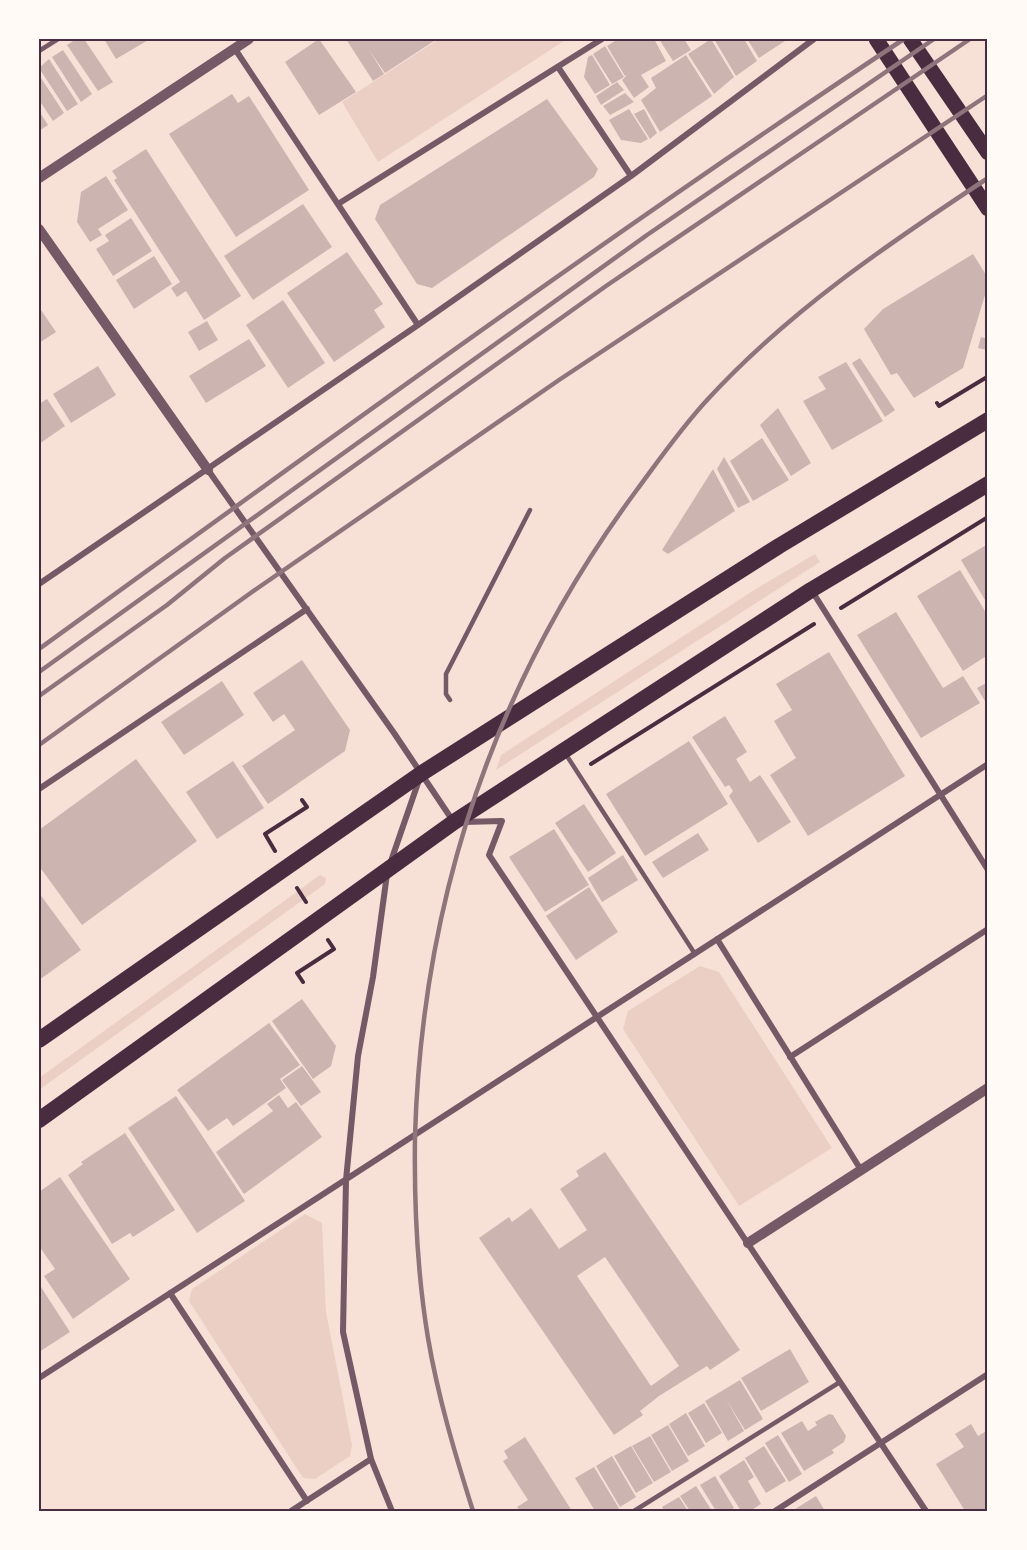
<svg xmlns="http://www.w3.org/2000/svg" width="1027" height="1550" font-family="'Golos Text',sans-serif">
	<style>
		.green { fill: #ebcfc5 }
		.building { fill: #ccb4b1; fill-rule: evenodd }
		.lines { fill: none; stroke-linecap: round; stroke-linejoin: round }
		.path { stroke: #4a2c40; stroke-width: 4 }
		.service { stroke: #755966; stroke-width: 4.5 }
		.minor { stroke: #755966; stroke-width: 6 }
		.tertiary { stroke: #755966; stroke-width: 10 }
		.primary { stroke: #4a2c40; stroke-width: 15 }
		.trunk { stroke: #4a2c40; stroke-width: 16 }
		.rail { stroke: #8f747c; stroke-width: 4.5 }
		.neatline { fill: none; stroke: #4a2c40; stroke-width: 2 }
	</style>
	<rect width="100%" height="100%" fill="#f7e1d7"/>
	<path class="green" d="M439,39H567L378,162L342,102Z
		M815,554L820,562L496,770L501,755L754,590Z
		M320,875L326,878L325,884L39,1090V1078Z
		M700,966L719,972L832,1148L739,1206L623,1029L628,1011Z
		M305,1214L322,1223L326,1312L352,1445L350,1456L315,1479L303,1478L189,1301L192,1289Z"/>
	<path class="building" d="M76,39H84L113,82L98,91L67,45Z
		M104,39H150L116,59Z
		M319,39L356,92L319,115L285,62Z
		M346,39H437L385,73L369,50L384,74L373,81Z
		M618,39H654L666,61L641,75L649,87L634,98L622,80L627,75L625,76L607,46Z
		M659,39H684L691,50L673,61Z
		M711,39L734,77L714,94L688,54Z
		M714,39H744L757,61L736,76Z
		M747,39H788L759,58Z
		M605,46L624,77L612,84L593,54Z
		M63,50L92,94L81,102L52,57Z
		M592,55L610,85L595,94L584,77L588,57Z
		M686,55L712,96L660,132L641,100L656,88L651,78Z
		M49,59L78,104L67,111L39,68Z
		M39,75L64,113L53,121L39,100Z
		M617,82L624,90L601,105L596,96Z
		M625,93L634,102L610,115L603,106Z
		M232,94L238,103L249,96L309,190L236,237L169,134Z
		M547,99L598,169L594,177L432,288L417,284L375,219L380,205Z
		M629,109L648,139L641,143L621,140L609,120Z
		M644,109L657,133L650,139L634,114Z
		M39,111L48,125L39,131Z
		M146,149L241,296L204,320L186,291L177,297L171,288L180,282L114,180L117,178L112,171Z
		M106,176L128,210L98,229L102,235L90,242L77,222L81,192Z
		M303,204L332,247L253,300L224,256Z
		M131,218L152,251L113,276L96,249L109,241L105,235Z
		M347,252L383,304L374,310L385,327L334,362L287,293Z
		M973,254L988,278V285L963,368L914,398L897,373L891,375L864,329L883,309Z
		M154,256L172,284L134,309L116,280Z
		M283,300L325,363L288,388L246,325Z
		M39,307L56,332L39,343Z
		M207,321L218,340L199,351L188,332Z
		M981,337L988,339L987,350L978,348Z
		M249,339L266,366L206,403L189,376Z
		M860,358L895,410L885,417L852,363Z
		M846,362L883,421L832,450L803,401L826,389L818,377Z
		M98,366L116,395L71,423L53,394Z
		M47,399L65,426L39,444V404Z
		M778,408L811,463L791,476L760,425Z
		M762,438L789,480L753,501L730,461Z
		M724,457L750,502L738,508L717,469Z
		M713,469L735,511L668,554L662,550Z
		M988,544V605L961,560Z
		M960,570L988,616V655L963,671L917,596Z
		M896,612L943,688L963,676L980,703L921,738L857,635Z
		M829,652L905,776L808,836L770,775L796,758L774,721L792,710L776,684Z
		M302,660L350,730L345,751L268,804L242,766L295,730L284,714L273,722L253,693Z
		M222,681L244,715L184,755L161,722Z
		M988,682V706L977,688Z
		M725,716L747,752L736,759L750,782L760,775L791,822L758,843L729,796L733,791L729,785L725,787L692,737Z
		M689,741L728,804L645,856L606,794Z
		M136,759L197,841L82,925L39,866V830Z
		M233,761L264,808L217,839L186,792Z
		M584,804L616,853L588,872L555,823Z
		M554,829L589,885L545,912L509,857Z
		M698,833L709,850L663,878L652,862Z
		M623,855L638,880L602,902L588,878Z
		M589,887L618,932L576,960L546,916Z
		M39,893L81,950L39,980Z
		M302,999L336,1046L331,1066L313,1079L272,1021Z
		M269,1023L300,1065L280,1079L286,1088L233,1126L227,1118L208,1131L177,1090Z
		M302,1066L321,1092L301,1106L282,1080Z
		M279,1095L288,1108L296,1102L322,1137L244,1194L216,1152L273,1111L267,1104Z
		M176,1096L245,1201L197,1233L128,1128Z
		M125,1133L175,1210L133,1237L130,1233L112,1244L68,1175L83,1164L81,1162Z
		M605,1152L740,1350L710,1370L707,1366L659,1396L640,1411L643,1415L614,1435L479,1238L509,1217L512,1222L531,1208L559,1249L587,1230L560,1189L579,1176L576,1171ZM605,1257L679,1366L651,1386L577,1276Z
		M60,1177L130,1279L73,1319L44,1276L55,1269L39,1246V1192Z
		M39,1284L70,1332L39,1352Z
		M790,1349L809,1382L761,1411L741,1378Z
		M740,1380L763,1419L745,1430L726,1399L744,1431L728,1441L705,1401Z
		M704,1403L722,1433L706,1443L688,1413Z
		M686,1413L705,1446L688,1456L669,1424Z
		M829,1414L833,1415L846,1436L844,1442L832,1450L834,1453L804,1471L781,1433L802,1421L808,1431L817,1425L815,1422Z
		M971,1424L978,1436L988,1430V1511H965L936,1464L964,1447L955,1434Z
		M668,1425L689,1461L672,1471L651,1435Z
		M778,1435L802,1474L789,1482L765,1443Z
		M650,1436L671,1472L654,1482L632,1446Z
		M525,1437L572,1511H520L517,1507L528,1500L503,1461L508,1458L504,1451Z
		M631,1446L653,1483L636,1493L614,1456Z
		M764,1446L786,1481L766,1493L745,1458Z
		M612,1456L636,1497L620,1507L596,1466Z
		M744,1460L754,1477L748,1481L761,1504L750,1511H741L719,1476Z
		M594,1467L620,1510L617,1511H595L575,1478Z
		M715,1476L734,1508L729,1511H716L700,1485Z
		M696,1486L712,1511H690L680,1496Z
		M816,1496L825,1511H792Z
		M679,1497L688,1511H665L662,1507Z"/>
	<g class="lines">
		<path class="path" d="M937,403L939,406L987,377
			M841,608L988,517
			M591,764L814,624
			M275,851L265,834L307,807L302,800
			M297,888L306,902
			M303,982L297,973L334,949L328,940"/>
		<path class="service" d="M39,51L58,39
			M450,700L446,694V674L530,510
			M565,753L695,954
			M634,1511L840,1382"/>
		<path class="minor" d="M235,49L418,325
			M558,67L631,176
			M338,204L602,39
			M208,470L394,733L453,821
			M39,584L418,325L631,176L814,39
			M812,591L988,870
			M39,789L307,609
			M463,822L502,821L489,855L926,1511
			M391,861L419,780
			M387,874L373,977L358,1056L346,1180L343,1332L371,1459L392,1511
			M717,939L861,1170
			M790,1057L988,929
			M170,1293L307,1501
			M39,1378L988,764
			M291,1511L371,1459
			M775,1511L988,1374"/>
		<path class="tertiary" d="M39,178L249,39
			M39,229L208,470
			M748,1243L988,1088"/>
		<path class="primary" d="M876,39L988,209
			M910,39L988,153"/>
		<path class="trunk" d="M39,1040L422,773L779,546L988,420
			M39,1120L454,822L811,590L988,484"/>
		<path class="rail" d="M39,649C325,442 610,234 904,39
			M39,672L647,235L934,39
			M39,696L167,605L225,558L606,286L970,39
			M39,745L252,592L559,380L988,95
			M473,1511C455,1454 438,1397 428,1338C417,1272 414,1203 415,1136C422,899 495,682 636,491C659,460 681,428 708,399C789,311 888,244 988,178"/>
	</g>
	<rect width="1027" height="1550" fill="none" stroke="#fffaf5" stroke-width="81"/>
	<rect x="40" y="40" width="946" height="1470" class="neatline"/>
</svg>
